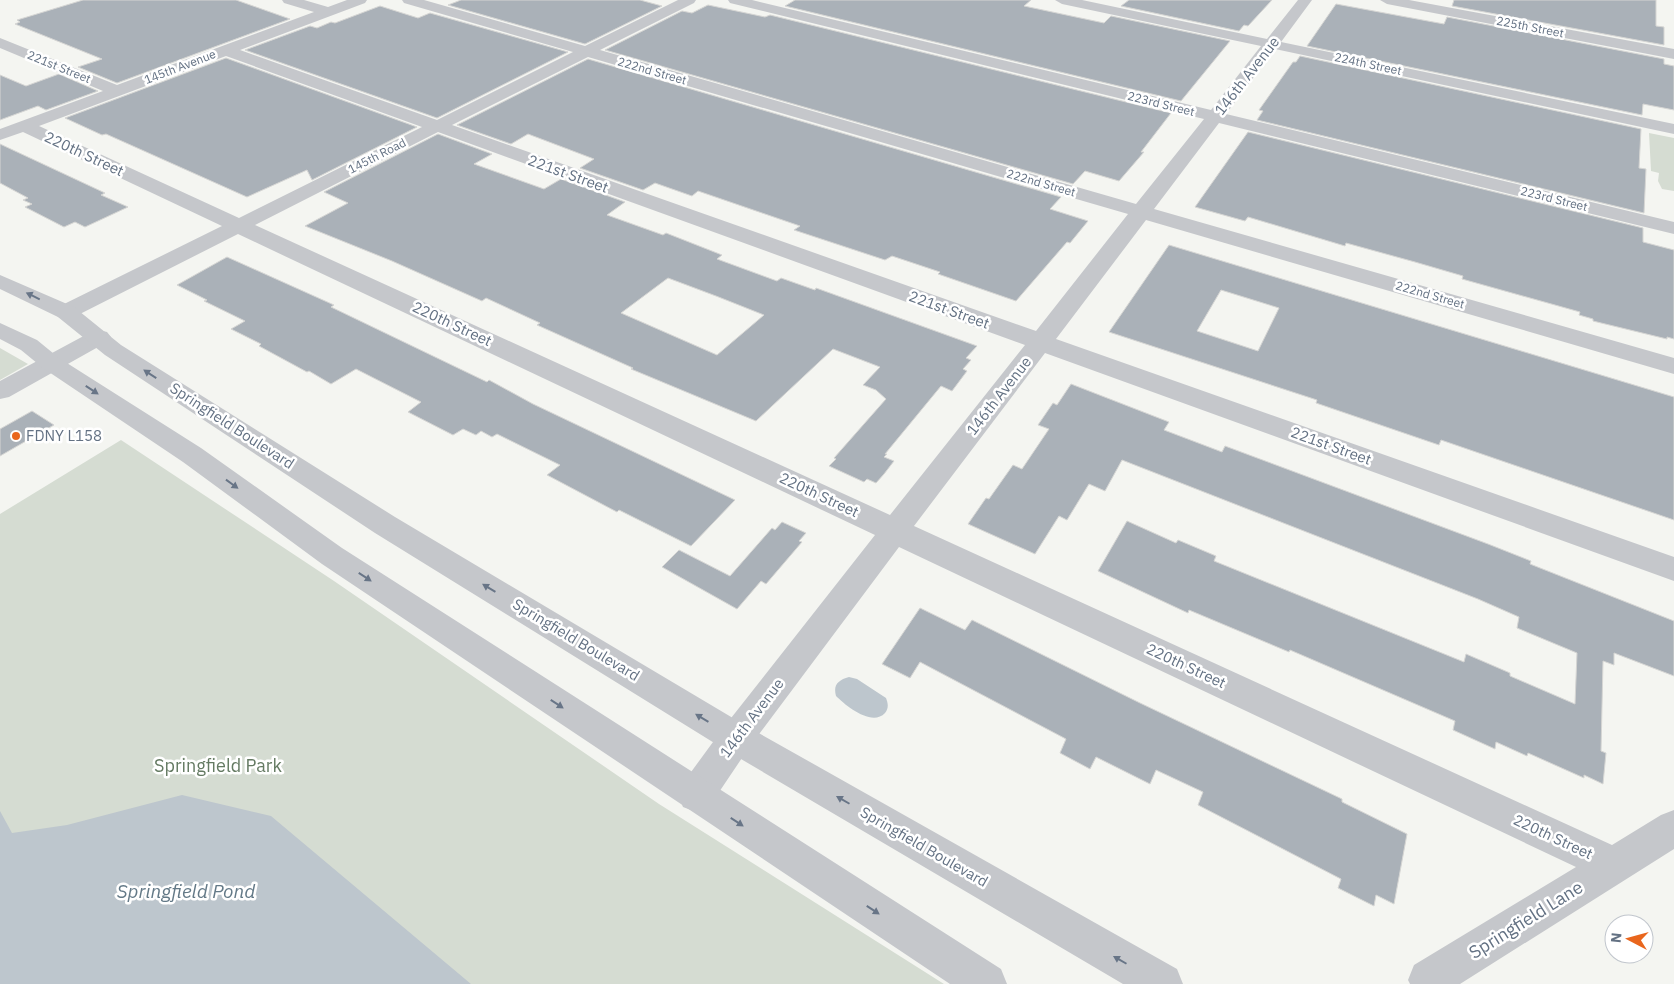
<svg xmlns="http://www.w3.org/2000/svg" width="1674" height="984" font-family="'IBM Plex Sans',sans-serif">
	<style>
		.green { fill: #d5dcd2 }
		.water { fill: #bdc6cd }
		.building { fill: #aab1b8; stroke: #d6d6d4; fill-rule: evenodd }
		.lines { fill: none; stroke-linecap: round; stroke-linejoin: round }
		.minor { fill: #c5c7cb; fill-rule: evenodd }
		.tertiary { fill: #c5c7cb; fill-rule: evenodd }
		.oneway { fill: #687587 }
		.poi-dot { fill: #e9661d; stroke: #fff; stroke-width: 2 }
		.labels { text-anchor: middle; stroke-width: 5; stroke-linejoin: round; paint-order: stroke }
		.far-street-label { font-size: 12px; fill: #637183; stroke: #fff }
		.street-label { font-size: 15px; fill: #637183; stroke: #fff }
		.poi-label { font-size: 15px; fill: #637183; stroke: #fff; text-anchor: start }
		.near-park-label { font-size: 18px; fill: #647a62; stroke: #fff }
		.near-street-label { font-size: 18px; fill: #637183; stroke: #fff }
		.near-water-label { font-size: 19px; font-style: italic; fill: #637987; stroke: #fff }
	</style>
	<rect width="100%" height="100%" fill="#f4f5f1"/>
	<path class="green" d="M1649,133L1674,138V191L1662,189L1658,181L1659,173L1651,171Z
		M0,348L28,364L0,380Z
		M121,440L334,581L659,804L944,984H0V514Z"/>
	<path class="water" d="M849,677L857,679L886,698C888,703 889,708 885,713C872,727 846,706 836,696C833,685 838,680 849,677Z
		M182,795L271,816L471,984H0V811L12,833L67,825Z"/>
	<path class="building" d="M83,0H236L290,19L117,83L78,67L102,59L15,24L20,22L17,20Z
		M461,0H640L662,6L585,44L448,5Z
		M795,0H1031L1024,6L1104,23L1111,16L1230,41L1181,101L785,6Z
		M1129,0H1272L1248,26L1244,25L1239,31L1121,6Z
		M1454,0H1656V26L1664,27V45L1452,6Z
		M1336,4L1444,24L1447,17L1664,59V64L1674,66V110L1643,104L1642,115L1307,46Z
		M708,5L765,17L770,15L1171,113L1141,152H1144L1119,181L1085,171L1073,184L605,50L682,11L692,13Z
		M380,6L418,18L430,13L568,52L437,118L245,50L310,26L317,28L331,22L335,23Z
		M1300,56L1641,129L1639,168L1646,169L1644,213L1257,120L1263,111L1259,110L1293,62H1296Z
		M226,58L417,127L312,180L307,170L247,197L106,134L102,135L65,118Z
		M588,59L1061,197L1050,209L1088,221L1070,243L1067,242L1016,301L938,274L940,272L892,256L885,260L794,230L800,226L698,191L692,196L655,183L643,190L580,168L594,159L528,134L511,144L457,125Z
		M59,74L98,91L46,110L38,106L0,120V75L26,86Z
		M1248,132L1643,228V242L1674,250V339L1667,337V339L1593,321V319L1579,315L1580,312L1462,279L1463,276L1415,262L1346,243L1345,246L1248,217L1245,221L1195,207Z
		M438,134L492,154L474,164L544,189L561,179L625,202L607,215L663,235L666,233L722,255L717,259L777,281L781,278L815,290L816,288L977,346L966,358L971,360L963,369L967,371L952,391L941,386L885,454H887L884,457L894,461L884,474L876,483L867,479L864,482L829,466L836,459L834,458L886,399L876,390L863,385L880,367L833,349L756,421L631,369L633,368L537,325L540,323L486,298L482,301L392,261L305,226L348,203L324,192ZM668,278L716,296L764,315L717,355L621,313Z
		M0,144L105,193L101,195L128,207L85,227L75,222L64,227L25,207L32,204L23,200L28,198L0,183Z
		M1169,245L1674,397V520L1441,440L1439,445L1316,403L1317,400L1109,332ZM1221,290L1279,308L1258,351L1197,331Z
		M227,257L334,305L331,307L487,382L489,380L533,404L735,500L691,546L619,510L617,512L547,475L560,465L497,434L492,437L481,431L476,435L463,429L453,435L408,412L421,402L356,369L331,384L309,371L307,372L259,346L261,344L231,329L245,321L204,301L207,300L177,285Z
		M1071,384L1169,422L1164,430L1222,452L1225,446L1488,544L1531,561L1530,564L1674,621V676L1614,653V665L1603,661L1601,751L1606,753L1603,784L1584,775V778L1528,753L1527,756L1496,742L1495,749L1453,730L1455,721L1290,650L1289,652L1189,610L1188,613L1098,571L1127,521L1176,543L1178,540L1216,556L1214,561L1464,662L1466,654L1510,673V676L1575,704L1577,653L1517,628L1519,617L1478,599L1122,460L1105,491L1089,484L1067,520L1059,516L1035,554L968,524L986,498L989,499L1013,465L1022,469L1049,429L1038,425L1053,403L1057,405Z
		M32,411L54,425L0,456V429Z
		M782,522L806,533L799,541L802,542L766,584L761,581L737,609L662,567L679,550L730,576L772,528L775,530Z
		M920,608L965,630L972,620L1140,703L1342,799V802L1407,834L1394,904L1376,895L1374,906L1338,888L1341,879L1198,805L1203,792L1156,770L1150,784L1096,757L1090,769L1060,753L1066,739L920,662L910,678L882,664Z"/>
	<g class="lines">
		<path class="minor" d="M282,0H304L328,7L347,0H367L365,3L240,50L437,120L573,52L404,3L402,0H424L585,46L678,0H696L694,3L600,50L1136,204L1204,119L730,3L728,0H752L1211,110L1261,46L1062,4L1055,0H1082L1267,39L1298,0H1312L1281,42L1674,124V134L1275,49L1226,114L1674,222V234L1219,123L1154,209L1674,358V374L1146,220L1056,339L1674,557V581L1045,353L914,526L1612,845L1661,815L1674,810V849L1460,984H1410L1408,980L1414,965L1576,867L899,547L748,749L709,807L696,812L683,807L678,795L683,783L724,727L875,535L238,234L74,317L66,319L58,317L55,312L58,307L222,226L23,132L0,140V129L103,91L0,48V38L117,85L314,12L284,3ZM226,56L422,127L239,218L39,126ZM588,57L1128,214L1036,331L452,125ZM438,132L1025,345L890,515L255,225Z
			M99,330L107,332L111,337L107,342L9,397L0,399V381L91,332Z"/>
		<path class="tertiary" d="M1380,0H1409L1674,49V59L1387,4Z
			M0,275L74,307L121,345L395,517L748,727L1177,969L1183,984H1123L724,749L375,533L105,355L58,317L0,289Z
			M0,323L37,340L59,358L201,448L342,548L1001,969L1007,984H950L322,564L183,462L43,368L21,350L0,339Z"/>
	</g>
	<defs><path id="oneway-solid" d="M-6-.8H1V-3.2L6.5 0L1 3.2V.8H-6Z" transform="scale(1.25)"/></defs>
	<g class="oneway">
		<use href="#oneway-solid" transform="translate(33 296) rotate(-154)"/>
		<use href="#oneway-solid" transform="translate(150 374) rotate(-147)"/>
		<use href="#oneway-solid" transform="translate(92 390) rotate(33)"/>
		<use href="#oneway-solid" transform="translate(232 484) rotate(36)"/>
		<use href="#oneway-solid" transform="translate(365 577) rotate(33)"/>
		<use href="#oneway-solid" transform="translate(489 588) rotate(-149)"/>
		<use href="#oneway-solid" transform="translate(557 704) rotate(33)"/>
		<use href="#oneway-solid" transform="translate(702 718) rotate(-149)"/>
		<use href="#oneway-solid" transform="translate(843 800) rotate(-150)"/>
		<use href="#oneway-solid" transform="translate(737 822) rotate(33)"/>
		<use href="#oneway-solid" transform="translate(873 910) rotate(33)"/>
		<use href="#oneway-solid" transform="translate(1120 960) rotate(-150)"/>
	</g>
	<circle class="poi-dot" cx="16" cy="436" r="5"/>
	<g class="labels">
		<g class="far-street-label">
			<text transform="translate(1530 27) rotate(11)" y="4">225th Street</text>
			<text transform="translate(1368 64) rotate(12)" y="4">224th Street</text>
			<text transform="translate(59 67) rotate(22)" y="4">221st Street</text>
			<text transform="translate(180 67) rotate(-21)" y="4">145th Avenue</text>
			<text transform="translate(652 71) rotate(16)" y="4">222nd Street</text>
			<text transform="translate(1161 104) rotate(14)" y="4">223rd Street</text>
			<text transform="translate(377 156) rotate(-27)" y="4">145th Road</text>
			<text transform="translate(1041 183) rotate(16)" y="4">222nd Street</text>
			<text transform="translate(1554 199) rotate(14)" y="4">223rd Street</text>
			<text transform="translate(1430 295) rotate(16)" y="4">222nd Street</text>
		</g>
		<g class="street-label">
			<text transform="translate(1247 76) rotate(-52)" y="5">146th Avenue</text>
			<text transform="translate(84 154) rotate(25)" y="5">220th Street</text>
			<text transform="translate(568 174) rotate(20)" y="5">221st Street</text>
			<text transform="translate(949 310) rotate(20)" y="5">221st Street</text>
			<text transform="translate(452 324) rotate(25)" y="5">220th Street</text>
			<text transform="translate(999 396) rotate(-52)" y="5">146th Avenue</text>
			<text transform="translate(232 426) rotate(33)" y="5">Springfield Boulevard</text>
			<text transform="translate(1331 446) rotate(20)" y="5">221st Street</text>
			<text transform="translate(819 495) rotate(25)" y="5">220th Street</text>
			<text transform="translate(576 640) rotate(31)" y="5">Springfield Boulevard</text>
			<text transform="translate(1186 666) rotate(25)" y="5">220th Street</text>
			<text transform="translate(752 718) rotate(-53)" y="5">146th Avenue</text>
			<text transform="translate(1553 837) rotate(25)" y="5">220th Street</text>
			<text transform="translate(924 847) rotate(30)" y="5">Springfield Boulevard</text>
		</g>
		<g class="poi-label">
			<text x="26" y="441">FDNY L158</text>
		</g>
		<g class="near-park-label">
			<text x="218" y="772">Springfield Park</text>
		</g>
		<g class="near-street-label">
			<text transform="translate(1526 920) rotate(-32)" y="6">Springfield Lane</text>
		</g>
		<g class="near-water-label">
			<text x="186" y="898">Springfield Pond</text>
		</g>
	</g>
	<g transform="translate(1629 939) rotate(276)"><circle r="24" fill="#ffffff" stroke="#c1c6cd"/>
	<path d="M0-4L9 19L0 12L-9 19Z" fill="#e9661d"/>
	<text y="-8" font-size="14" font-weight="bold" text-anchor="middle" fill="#637183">N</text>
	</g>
</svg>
